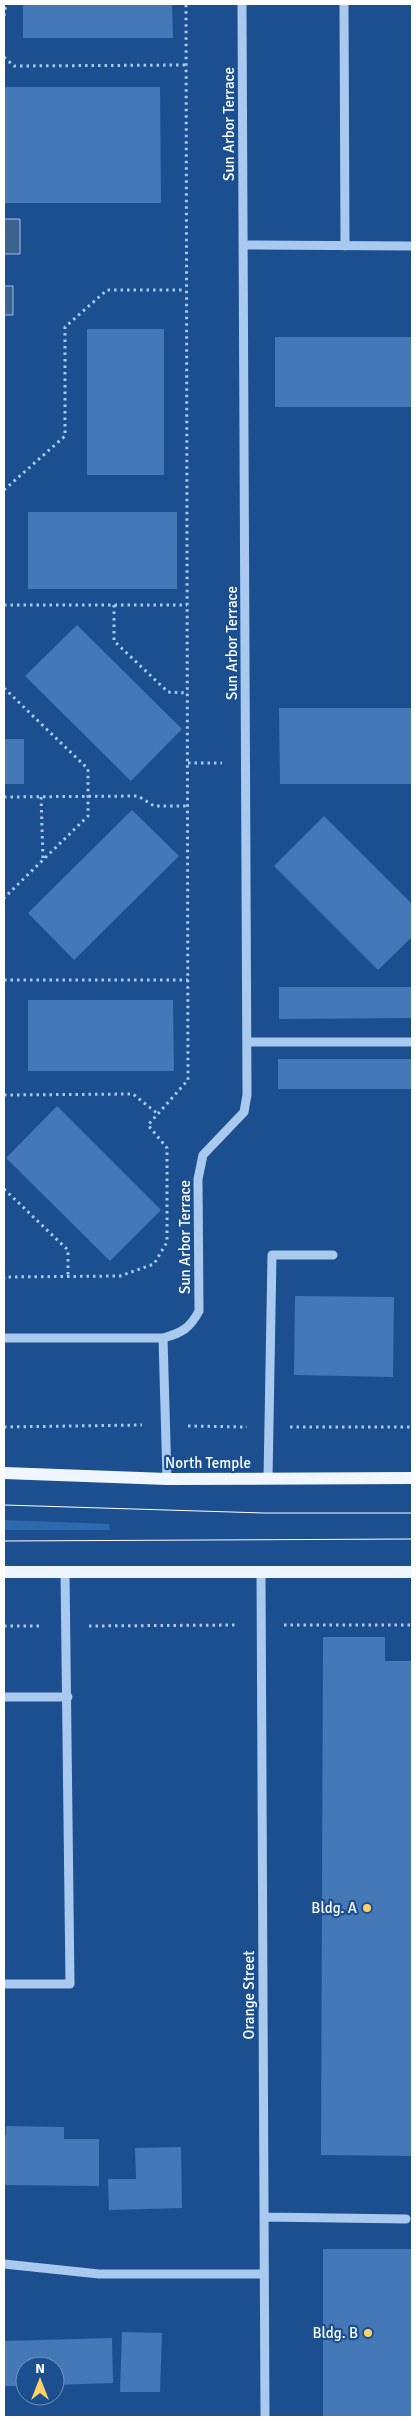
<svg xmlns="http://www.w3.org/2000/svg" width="416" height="2421" font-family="Signika,sans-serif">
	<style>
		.green { fill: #2e69ad }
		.water { fill: #3c6290; stroke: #9cc4f0 }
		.building { fill: #4478b7 }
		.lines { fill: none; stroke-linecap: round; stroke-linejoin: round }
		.path { stroke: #a9c9ee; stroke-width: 3; stroke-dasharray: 2.5 4; stroke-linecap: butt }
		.minor { stroke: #a9c9ee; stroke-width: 9 }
		.major { stroke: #f0f6ff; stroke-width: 12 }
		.tram { stroke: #fff; stroke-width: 1 }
		.poi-dot { fill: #ffd166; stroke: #1b4f8f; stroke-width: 2 }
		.labels { text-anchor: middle; stroke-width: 4.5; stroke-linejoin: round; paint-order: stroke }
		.street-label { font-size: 15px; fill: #fff; stroke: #1b4f8f }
		.poi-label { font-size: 15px; fill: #fff; stroke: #1b4f8f; text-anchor: end }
	</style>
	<rect width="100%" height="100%" fill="#1b4f8f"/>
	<path class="green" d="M4,1520L109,1524L110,1530H4Z"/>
	<path class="water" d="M4,219H20V254H4Z
		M4,286H13V315H4Z"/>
	<path class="building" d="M23,4H172L173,38H23Z
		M4,87H160L161,203H4Z
		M87,329H164V475H87Z
		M275,337H412V407H275Z
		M28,512H177V589H28Z
		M77,625L182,729L131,781L25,676Z
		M279,708H412V784H280Z
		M4,739H24V784H4Z
		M132,810L179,856L74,960L28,913Z
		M324,816L412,904V937L378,970L274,866Z
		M279,987H412V1018L279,1019Z
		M28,1000H173L174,1071H28Z
		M278,1059H412V1089H278Z
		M57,1106L161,1210L110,1261L6,1158Z
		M295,1296L394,1297L393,1377L294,1375Z
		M323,1637H385V1661H412V2156L321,2155Z
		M6,2126L64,2127V2139H99V2186L4,2185V2135H6Z
		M181,2147L182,2208L109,2210L108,2179H136L135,2148Z
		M323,2249H412V2417H323Z
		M122,2332L162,2333L160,2392H120Z
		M112,2338L113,2383L55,2385V2366H25V2386H4V2341Z"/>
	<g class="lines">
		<path class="path" d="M4,16L6,4
			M4,57L14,66L186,65
			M4,490L65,436V327L107,290H185
			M4,605H187
			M114,605V641L168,692L188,693
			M4,688L88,769V816L4,898
			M188,763H222
			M4,797L138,796L154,806H188
			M41,797L43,859
			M4,980H188
			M4,1095L133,1094L158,1114
			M4,1189L68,1250V1277
			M4,1279V1277L120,1276L154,1264L167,1242V1148L148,1125L188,1080L186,4
			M188,1426L247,1427
			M4,1427L142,1425
			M290,1427H412
			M284,1625H412
			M4,1626H43
			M89,1626L238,1625"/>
		<path class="minor" d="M344,4L345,246
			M244,245L412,246
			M247,1042H412
			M4,1338H163
			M167,1479L163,1338C182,1333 190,1328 199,1311L198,1179L203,1155L244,1112L247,1095L242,4
			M268,1479L272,1255H333
			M261,1572L265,2417
			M4,1697H68
			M4,1984H70L65,1572
			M264,2217L406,2219
			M4,2264L99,2274H264"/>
		<path class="major" d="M4,1473L167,1479L412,1478
			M4,1572H412"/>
		<path class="tram" d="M4,1505L264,1513H412
			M4,1541L412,1539"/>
	</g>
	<g class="poi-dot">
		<circle cx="367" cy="1908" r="5"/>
		<circle cx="368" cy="2333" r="5"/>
	</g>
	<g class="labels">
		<g class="street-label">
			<text transform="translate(229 124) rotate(-90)" y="5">Sun Arbor Terrace</text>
			<text transform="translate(232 643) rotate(-90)" y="5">Sun Arbor Terrace</text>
			<text transform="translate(185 1237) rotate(-90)" y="5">Sun Arbor Terrace</text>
			<text x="208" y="1468">North Temple</text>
			<text transform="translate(249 1995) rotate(-90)" y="5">Orange Street</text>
		</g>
		<g class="poi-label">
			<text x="357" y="1913">Bldg. A</text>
			<text x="358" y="2338">Bldg. B</text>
		</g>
	</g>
	<rect width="416" height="2421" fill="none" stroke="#ffffff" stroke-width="10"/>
	<g transform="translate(40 2381)"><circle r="24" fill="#1b4f8f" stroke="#7695bc"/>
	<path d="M0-4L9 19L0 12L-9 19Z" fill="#ffd166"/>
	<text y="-8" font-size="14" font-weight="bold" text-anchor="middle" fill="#ffffff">N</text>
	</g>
</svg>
